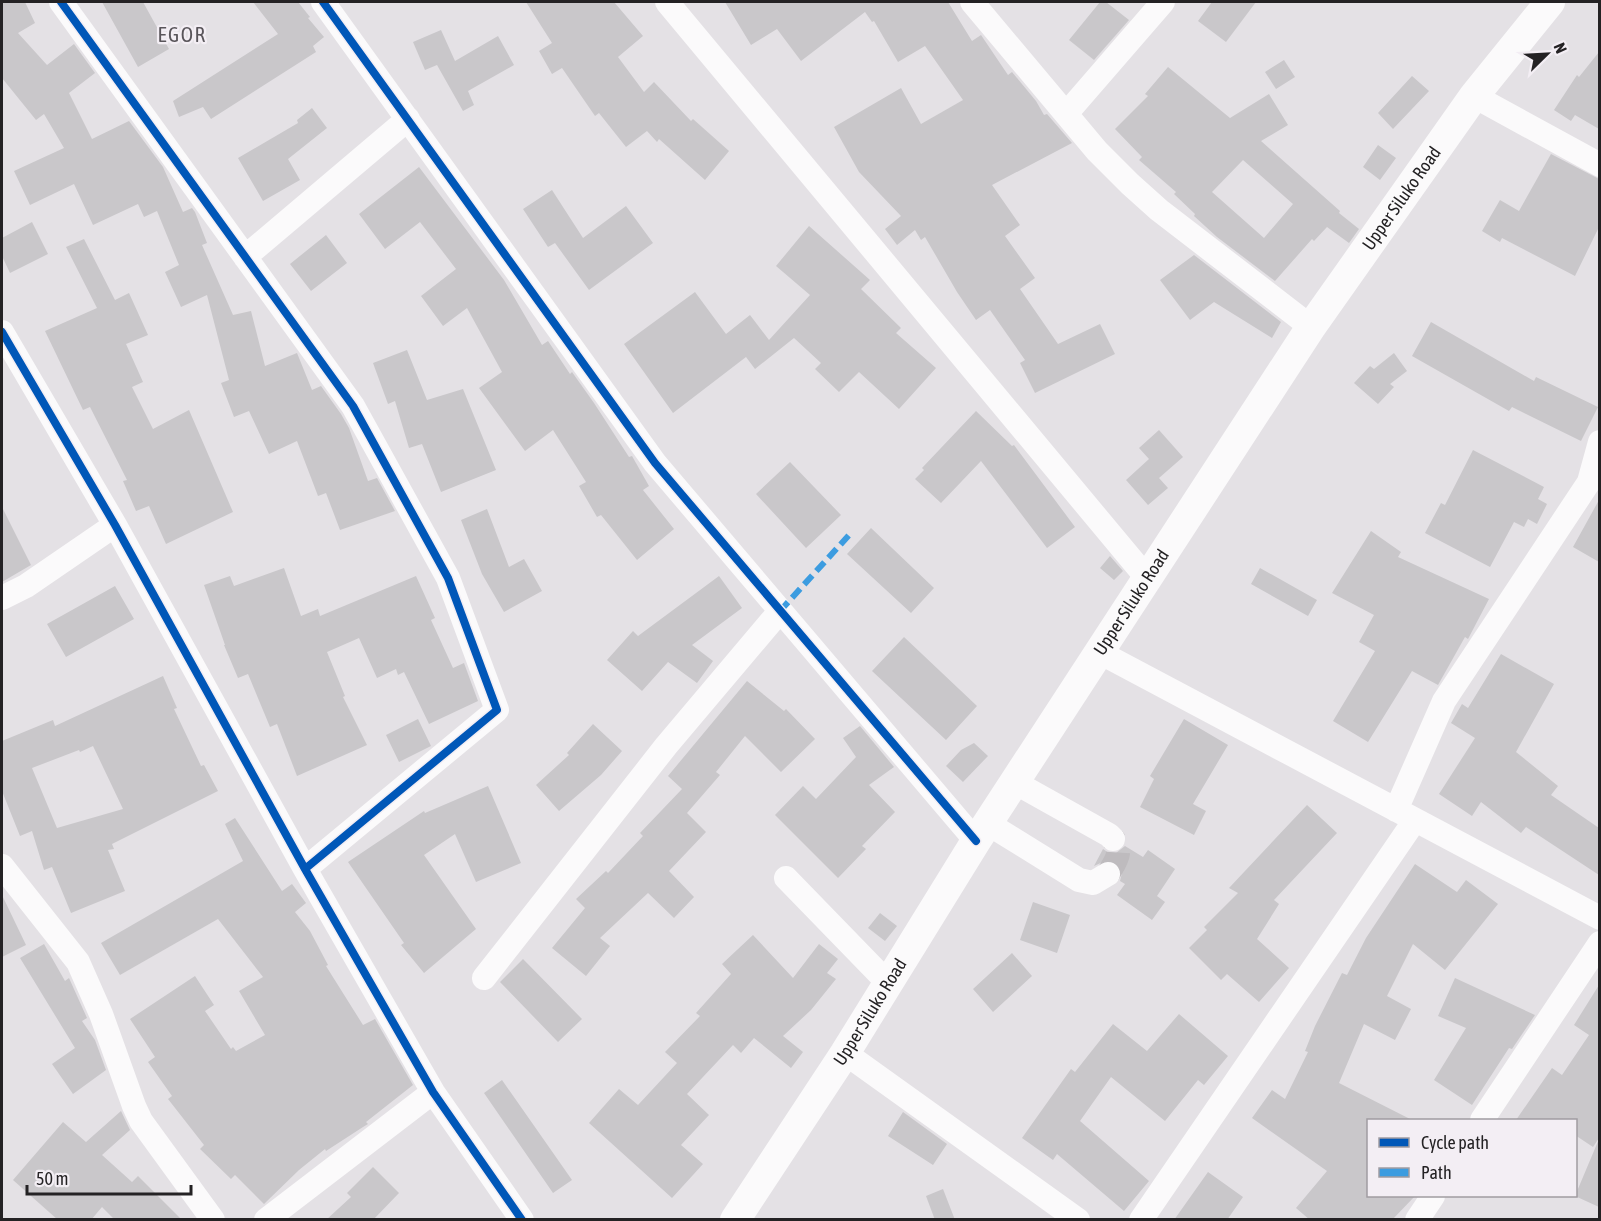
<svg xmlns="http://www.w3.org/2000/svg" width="1601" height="1221" font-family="'Asap Condensed',sans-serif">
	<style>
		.building { fill: #c9c7ca; fill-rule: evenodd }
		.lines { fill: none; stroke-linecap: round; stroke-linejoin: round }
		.minor-tunnel { stroke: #bebbbe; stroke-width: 24; stroke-dasharray: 24 12; stroke-linecap: butt }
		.minor { stroke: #fbfafb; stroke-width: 24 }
		.major { stroke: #fbfafb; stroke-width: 30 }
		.quiet { stroke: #3c9ce0; stroke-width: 6; stroke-dasharray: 12 6; stroke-linecap: butt }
		.cycleway-casing { stroke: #f3eef4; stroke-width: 11 }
		.cycleway { stroke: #0057b8; stroke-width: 8 }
		.labels { text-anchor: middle; stroke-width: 4.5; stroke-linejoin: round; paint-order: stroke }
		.street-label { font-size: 18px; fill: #242224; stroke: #f3eef4 }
		.quarter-label { font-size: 21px; letter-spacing: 1.5px; fill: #59555a; stroke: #f3eef4 }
	</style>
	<rect width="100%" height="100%" fill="#e4e1e5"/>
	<path class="building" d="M2,2H25L35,23L18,33L47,65L74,44L95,73L69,93L92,139L129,121L163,167L183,212L192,208L195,212L207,243L202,245L233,315L251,311L265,366L297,353L312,390L321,386L341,414L349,428L368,481L377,478L395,511L340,530L326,493L318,496L297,441L269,454L249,411L234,417L221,383L229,380L207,295L181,307L165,272L179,265L157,211L144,217L138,204L93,225L74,184L30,205L14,171L64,148L44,114L36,120L2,78Z
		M102,2H143L169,49L138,67Z
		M253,2H298L310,17L308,18L324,37L313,46L316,52L211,119L203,107L179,117L173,101L278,34Z
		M526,2H614L643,36L618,57L644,92L654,82L691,121L693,119L729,151L705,180L659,139L657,142L647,131L626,147L599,113L595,116L562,68L552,74L539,51L552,43Z
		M725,2H948L972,41L981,35L1008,75L1012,72L1036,101L1044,115L1047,114L1072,143L992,185L1020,225L1005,236L1035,278L1020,289L1058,344L1100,324L1115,354L1035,393L1020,363L1025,360L990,310L976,320L957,292L925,237L921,240L915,230L897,245L885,229L901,216L859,172L834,127L901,88L921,124L963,100L925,46L898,62L874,21L872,22L865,12L801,61L777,29L751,45Z
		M1100,2H1106L1129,20L1094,60L1069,40Z
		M1212,2H1256L1226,42L1198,21Z
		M441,30L455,61L498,36L514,65L468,91L474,105L463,111L437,65L425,70L413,42Z
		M1599,52V129L1575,115L1571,121L1554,110L1577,75L1579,77Z
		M1284,60L1295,77L1276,89L1265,72Z
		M1168,67L1230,118L1269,94L1288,125L1261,141L1340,211L1339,213L1359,229L1349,243L1327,227L1314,241L1312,239L1275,281L1217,237L1194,216L1195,214L1174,194L1176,192L1139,160L1142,157L1115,129L1148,96L1145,94ZM1243,160L1293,204L1264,238L1212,192Z
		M1412,76L1429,91L1393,129L1378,113Z
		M312,108L327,128L288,159L300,180L263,201L238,158L298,123L297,120Z
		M1378,145L1396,158L1380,180L1363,167Z
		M1551,154L1599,179V227L1575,276L1502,238L1500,242L1482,231L1500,200L1519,211Z
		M419,167L504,280L542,345L548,341L570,374L572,372L594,403L629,457L632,456L649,486L643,490L674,529L637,560L601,515L597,517L579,486L586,482L553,430L525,451L479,388L502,372L467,308L443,326L421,296L456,269L420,222L385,249L359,214Z
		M552,190L583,238L626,206L653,243L589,290L555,243L548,247L523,209Z
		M32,222L48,254L10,273L2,256V238Z
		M809,226L870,280L861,289L901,328L896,333L936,368L899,409L859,372L839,392L815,369L821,363L794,338L755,369L746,357L673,413L624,344L695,292L726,334L750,315L769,340L810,295L776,266Z
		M326,235L347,263L311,291L290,264Z
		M84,239L115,300L129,293L148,335L126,344L143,382L132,387L153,429L189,410L233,512L166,544L149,506L136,511L123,481L127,480L90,407L83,410L45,331L97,308L66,247Z
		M1194,255L1281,322L1272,338L1214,302L1190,320L1160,280Z
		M1431,322L1534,381L1536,377L1598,407L1581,441L1512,407L1509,411L1412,356Z
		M407,350L427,400L463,389L496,470L441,492L422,444L409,448L395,401L388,404L373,363Z
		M1394,353L1407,371L1390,384L1394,387L1378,404L1354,383L1370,366L1374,369Z
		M976,411L1012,446L1014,445L1075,527L1047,548L981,461L941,503L915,479L924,470L922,468Z
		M1159,430L1183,457L1159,478L1168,488L1148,505L1126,480L1149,459L1139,448Z
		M1473,450L1544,487L1538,499L1547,504L1537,524L1528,519L1524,527L1514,522L1490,567L1425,533L1441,503L1445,505Z
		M790,462L841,515L806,548L756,494Z
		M1599,500V562L1573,547Z
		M2,507L31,565L2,582Z
		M487,509L509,567L524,559L542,591L504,612L482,574L461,520Z
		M871,528L934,588L911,613L847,554Z
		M1371,531L1401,552L1398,557L1489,599L1468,639L1465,637L1438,685L1412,671L1368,742L1333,721L1375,651L1359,642L1374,615L1332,593Z
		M1110,556L1123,571L1114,580L1100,568Z
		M284,568L301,616L318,609L320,616L416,576L435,618L431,620L453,668L464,663L478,701L429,724L404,672L398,675L396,669L377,678L359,638L327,652L345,696L343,697L367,745L297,776L277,724L270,727L248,674L238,678L224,645H225L204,585L230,576L234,586Z
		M1260,568L1317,600L1308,616L1251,584Z
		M719,576L742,608L692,645L713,661L697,683L668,662L642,691L607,660L633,631L638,636Z
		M115,586L134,619L66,657L47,624Z
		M904,637L977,706L946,740L872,671Z
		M1501,654L1554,684L1516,752L1558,786L1551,795L1599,828V875L1526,827L1521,833L1481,802L1472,816L1439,794L1475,738L1451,723L1462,704L1468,708Z
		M163,676L177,708L174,709L201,766L204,765L218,791L112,844L114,849L108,850L125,891L71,913L52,867L44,870L32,831L20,836L2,791V741L53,720L55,726ZM93,746L123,809L57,828L32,768L79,750L80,752Z
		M747,681L784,711L786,709L815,739L781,772L745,736L716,772L720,775L687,813L706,832L669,871L694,897L674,918L648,893L600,938L610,946L586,976L552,948L585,908L576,899L606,871L608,873L643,836L640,833L682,789L668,776Z
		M418,719L431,746L399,762L386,735Z
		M1184,719L1228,745L1193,804L1206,811L1194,835L1140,807L1154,779L1150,776Z
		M593,724L622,751L601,775L559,811L536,785L569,755L567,753Z
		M860,726L894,767L869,785L895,812L862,846L866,849L838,878L775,815L803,786L816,799L856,757L843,738Z
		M974,743L988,756L963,782L946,766L961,750Z
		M488,786L521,863L476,882L455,834L424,855L476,929L424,973L401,945L404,943L348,862L424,811L425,813Z
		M1307,805L1337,833L1274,900L1279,904L1257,939L1289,968L1259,1002L1227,974L1221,980L1189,948L1207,930L1204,927L1238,893L1229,888Z
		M235,818L282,891L292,884L306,903L295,912L310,931L328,965L326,966L363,1025L375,1019L413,1085L366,1122L368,1124L363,1127L326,1151L325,1149L299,1170L264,1204L235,1175L231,1179L200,1149L204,1145L168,1099L172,1096L148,1062L155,1057L130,1019L195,976L214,1005L205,1011L231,1049L233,1047L236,1051L265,1035L239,991L263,977L218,919L120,975L101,943L243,861L225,824Z
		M1125,846L1143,857L1148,850L1175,869L1157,896L1165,902L1152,920L1117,895L1125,884L1120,881L1122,873L1120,866L1115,862L1107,860L1094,866L1103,849L1109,853H1116Z
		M1415,864L1457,892L1466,880L1498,904L1445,970L1413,944L1387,996L1411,1009L1395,1040L1364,1024L1339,1083L1412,1120H1368V1196H1415L1392,1220H1310L1296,1208L1327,1171L1252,1118L1272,1090L1285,1099L1308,1052L1305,1051L1315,1026L1342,973L1347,975L1366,938Z
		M2,895L26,945L2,957Z
		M1033,902L1070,915L1057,953L1020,940Z
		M880,913L897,926L885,941L868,928Z
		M753,935L793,978L819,944L838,959L827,973L836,979L811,1010L783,1036L803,1052L791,1068L754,1038L741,1053L733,1045L687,1094L709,1115L681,1145L703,1164L672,1198L589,1123L619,1089L638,1105L677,1063L665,1052L700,1016L696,1013L731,974L722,964Z
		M44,944L65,981L69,978L87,1018L82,1021L95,1040L106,1070L73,1094L52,1064L75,1048L20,958Z
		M1012,953L1032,976L993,1012L973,989Z
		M523,959L582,1019L558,1042L500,982Z
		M1455,978L1535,1015L1512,1049L1509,1048L1472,1105L1434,1080L1466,1028L1438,1016Z
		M1599,985V1138L1593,1147L1575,1135V1120H1516L1552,1068L1562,1075L1589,1035L1574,1025Z
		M1179,1014L1228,1056L1204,1085L1198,1080L1165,1121L1111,1077L1080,1121L1149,1181L1124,1211L1057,1154L1053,1160L1022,1138L1071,1069L1075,1072L1113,1024L1147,1051Z
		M502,1080L572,1180L553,1193L484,1093Z
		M121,1111L130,1130L102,1155L132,1182L138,1176L182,1220H115L102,1207L91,1220H58L13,1180L63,1122L86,1142Z
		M903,1112L947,1144L933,1165L888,1136Z
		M1599,1139V1207L1575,1196Z
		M373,1167L399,1193L373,1220H326L351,1197L347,1193Z
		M1208,1172L1243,1197L1227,1220H1174Z
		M943,1189L955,1220H935L926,1196Z"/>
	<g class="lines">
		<path class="minor-tunnel" d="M1108,874C1115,862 1124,852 1113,839"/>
		<path class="minor" d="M61,2L353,406L448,578L497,710L305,869
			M323,2L655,463L976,841
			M667,2L1147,578
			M972,2L1097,151L1130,184L1159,210L1311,327
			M1474,96L1600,165
			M1066,114L1163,2
			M245,257L408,119
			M2,332L115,525L305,869L433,1092L522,1220
			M2,598L26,586L115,525
			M1099,652L1600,918
			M1014,782L1109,835L1113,839
			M1396,810L1444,701L1589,482L1600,442
			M987,823L1079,880L1093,883L1108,874
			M2,866L78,962L101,1014L134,1106L141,1121L213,1220
			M786,878L888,983
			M484,978L666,746L780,611
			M845,1053L1078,1220
			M1482,1120L1600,943
			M266,1220L433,1092
			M1141,1220L1415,820
			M1417,1220L1433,1196"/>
		<path class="major" id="s1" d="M735,1220L845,1053L976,841L1311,327L1474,96L1550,2"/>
		<path class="quiet" d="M780,611L850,534"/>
		<g class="cycleway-casing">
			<path id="cycleway" d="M61,2L353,406L448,578L497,710L305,869
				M323,2L655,463L976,841
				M2,332L115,525L305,869L433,1092L522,1220"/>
		</g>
		<use href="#cycleway" class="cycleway"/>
	</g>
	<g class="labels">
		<g class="street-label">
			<text dy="6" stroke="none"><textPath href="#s1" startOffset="1220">Upper Siluko Road</textPath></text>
			<text dy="6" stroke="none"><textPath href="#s1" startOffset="734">Upper Siluko Road</textPath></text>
			<text dy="6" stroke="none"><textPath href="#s1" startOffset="248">Upper Siluko Road</textPath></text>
		</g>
		<g class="quarter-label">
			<text x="182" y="42">EGOR</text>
		</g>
	</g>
	<rect width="1601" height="1221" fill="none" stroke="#242224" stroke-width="6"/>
	<rect x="1367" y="1119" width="210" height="78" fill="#f3eef4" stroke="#a09ca1" stroke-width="1.5"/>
	<rect x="1379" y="1138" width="30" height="9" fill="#0057b8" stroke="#a09ca1" stroke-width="1.5"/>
	<text x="1421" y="1149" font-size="18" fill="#242224">Cycle path</text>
	<rect x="1379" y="1168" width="30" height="9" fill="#3c9ce0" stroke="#a09ca1" stroke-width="1.5"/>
	<text x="1421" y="1179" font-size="18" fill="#242224">Path</text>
	<g transform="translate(1547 54) rotate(66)" stroke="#f3eef4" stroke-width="4.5" paint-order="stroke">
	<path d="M0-4.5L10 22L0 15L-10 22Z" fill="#242224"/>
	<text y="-9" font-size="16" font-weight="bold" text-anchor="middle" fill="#242224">N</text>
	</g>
	<path d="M27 1185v9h164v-9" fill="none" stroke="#242224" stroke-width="3"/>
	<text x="36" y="1185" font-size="18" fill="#242224" stroke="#f3eef4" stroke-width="4.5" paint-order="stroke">50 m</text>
</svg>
